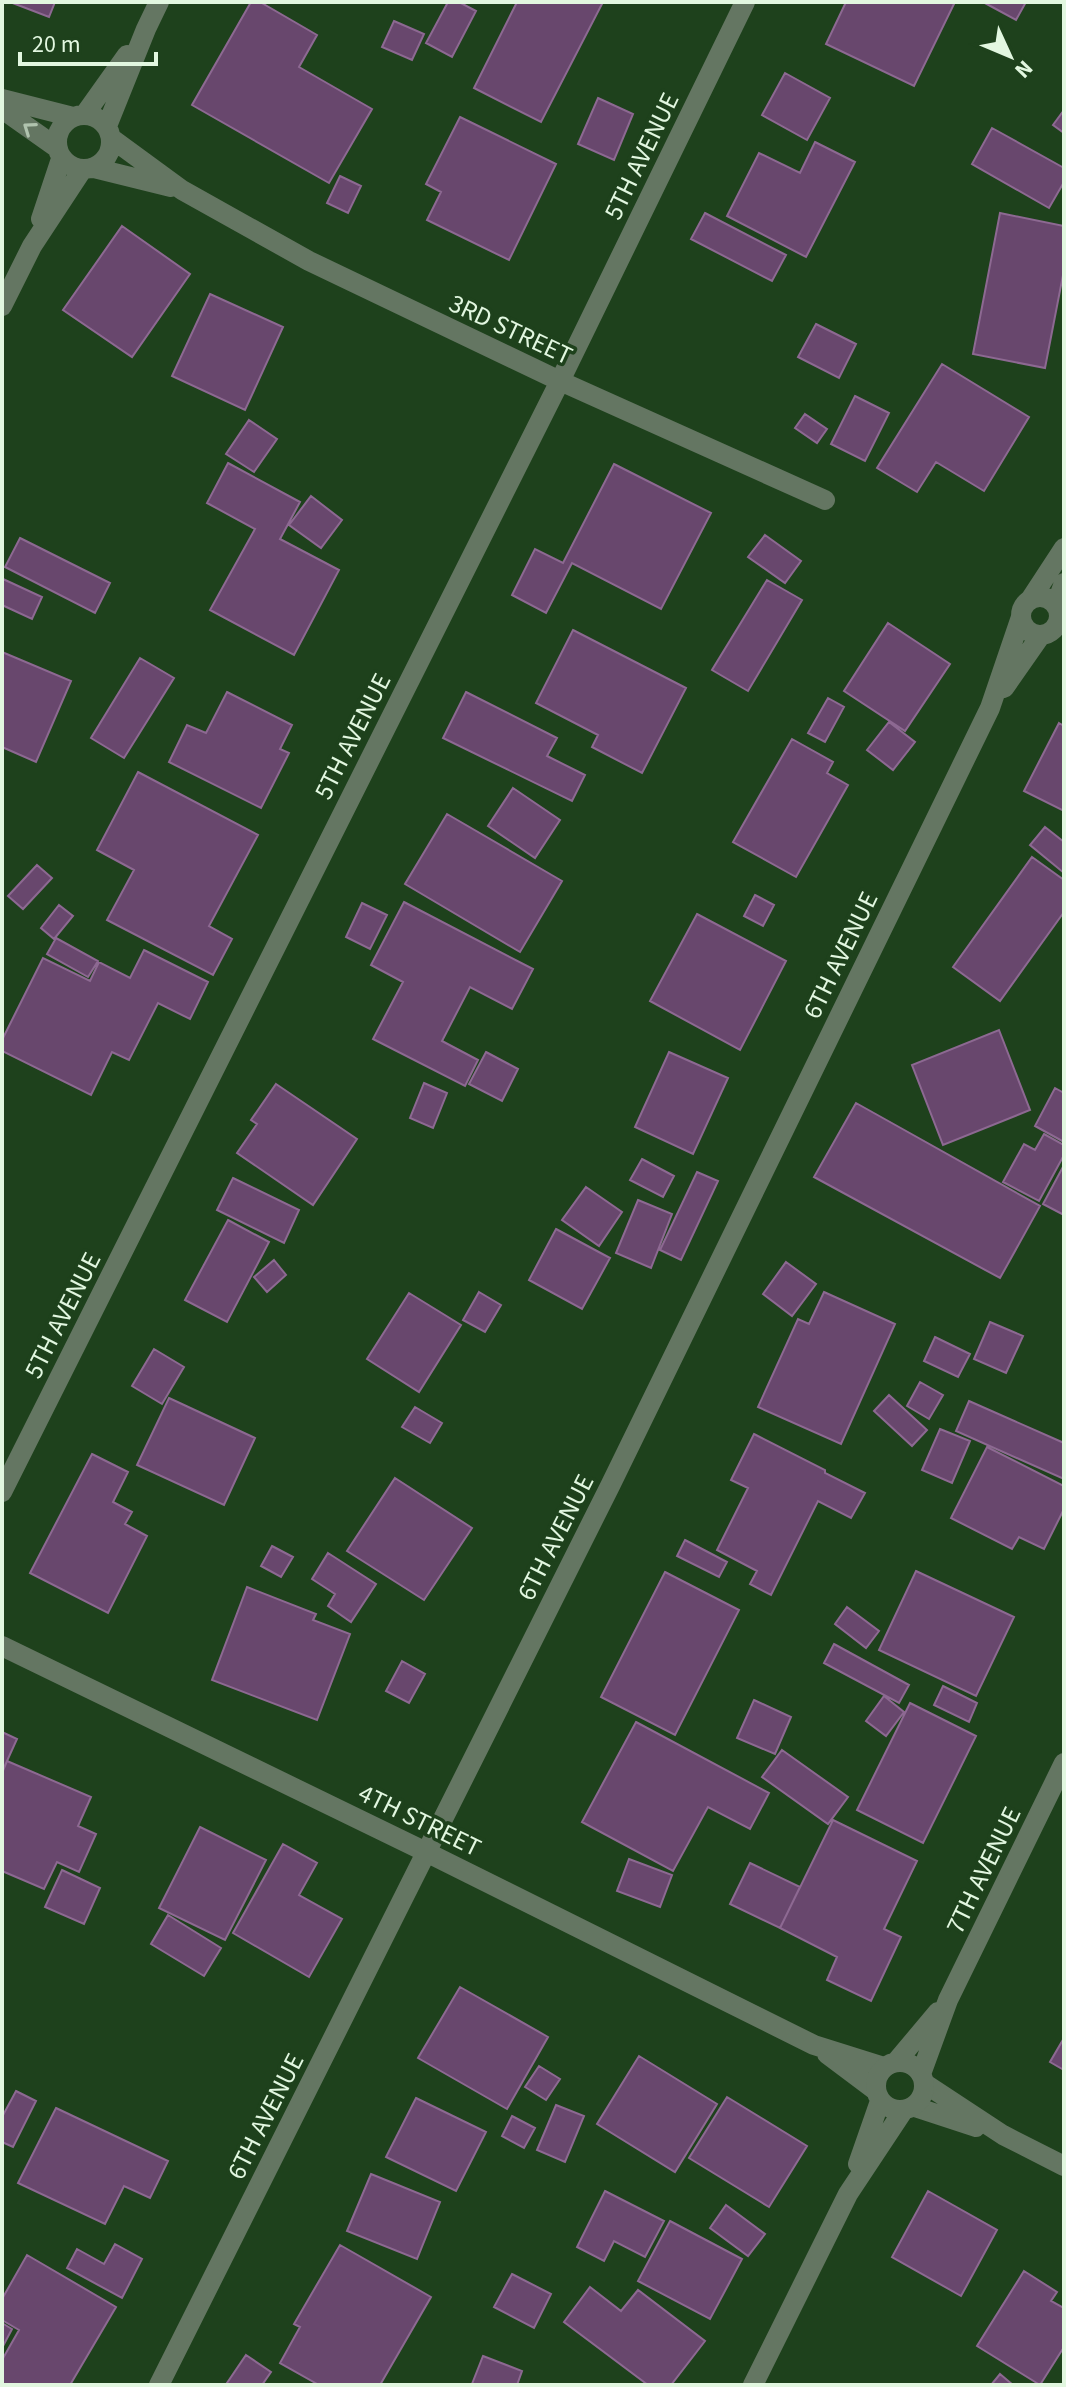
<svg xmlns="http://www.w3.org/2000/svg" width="1066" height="2387" font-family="'Source Sans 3',sans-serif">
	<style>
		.building { fill: #68476d; stroke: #8d6992; stroke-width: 2 }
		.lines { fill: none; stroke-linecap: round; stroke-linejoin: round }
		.minor { stroke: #647662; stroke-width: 20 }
		.tertiary { stroke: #647662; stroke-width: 20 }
		.oneway { stroke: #b0c3ae }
		.labels { text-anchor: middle; stroke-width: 7; stroke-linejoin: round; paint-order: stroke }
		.street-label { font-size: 26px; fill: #e2f7e0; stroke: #1e411c }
	</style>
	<rect width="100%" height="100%" fill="#1e411c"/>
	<path class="building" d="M10,2H55L49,17Z
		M251,2H260L317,35L299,67L372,109L329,183L192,105Z
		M448,2H459L476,11L452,57L426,43Z
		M517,2H603L541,122L474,88Z
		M846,2H950L954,4L914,86L826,44Z
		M983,2H1026L1016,20Z
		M394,21L424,34L412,60L382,47Z
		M785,73L830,98L807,140L762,115Z
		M598,98L633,114L614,160L578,144Z
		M1064,110V133L1053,125Z
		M460,117L556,164L509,260L427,220L441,192L426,184Z
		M992,128L1064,168V182L1049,208L972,164Z
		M815,142L855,162L806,257L727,216L759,153L800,173Z
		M340,176L361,186L348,213L327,203Z
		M705,213L786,255L772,281L691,239Z
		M1000,213L1064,226V270L1045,368L973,354Z
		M122,226L190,274L132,357L63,310Z
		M210,294L283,327L245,410L172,376Z
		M816,324L856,344L839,378L798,357Z
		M942,364L1029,417L984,491L936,462L917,492L877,468Z
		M855,396L889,413L865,461L831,444Z
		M805,414L827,429L817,443L795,428Z
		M249,420L277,439L254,472L226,454Z
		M228,463L300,502L280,539L339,570L294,655L210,610L255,529L207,503Z
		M614,464L711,513L661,609L572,563L546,613L512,595L535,549L563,563Z
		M311,496L342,520L321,548L289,525Z
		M765,535L801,561L785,583L748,557Z
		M20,538L110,583L95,613L5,567Z
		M3,579L42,597L32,619L2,605Z
		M767,580L802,600L748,691L712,670Z
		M888,623L950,664L905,731L844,691Z
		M573,630L686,688L642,773L592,747L598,735L536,703Z
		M2,652L71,681L36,762L2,747Z
		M140,658L174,678L124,758L91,738Z
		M227,692L292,725L280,749L289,753L261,808L169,762L187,725L206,733Z
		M466,692L557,738L547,756L585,775L572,801L443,738Z
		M828,698L844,707L825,742L808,733Z
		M889,722L915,742L893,770L867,750Z
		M1059,723L1064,726V811L1024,791Z
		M792,739L833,762L827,773L848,785L796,877L733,842Z
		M138,772L258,835L209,926L232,939L213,975L107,920L134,870L97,850Z
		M513,788L560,820L535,858L488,826Z
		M447,814L562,881L520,952L405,884Z
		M1045,827L1064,842V873L1030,845Z
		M1032,857L1064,880V912L1000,1001L953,967Z
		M37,865L52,878L23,909L8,896Z
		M755,895L774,905L763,926L744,916Z
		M404,902L533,969L512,1009L470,987L442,1041L478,1060L465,1086L373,1039L403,982L371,965Z
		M362,903L387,915L370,949L346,937Z
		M59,905L73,916L54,939L41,928Z
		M697,914L786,961L740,1050L650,1001Z
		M56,938L98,961L88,977L47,954Z
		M144,950L208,982L190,1019L158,1003L129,1060L112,1052L91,1095L2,1051V1040L43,958L90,981L99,962L130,978Z
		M999,1030L1030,1110L943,1145L912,1065Z
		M486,1052L518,1069L502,1101L469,1084Z
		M669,1052L728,1078L693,1154L635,1127Z
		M424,1083L447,1093L433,1128L410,1118Z
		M276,1084L357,1139L313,1205L237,1153L257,1124L251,1120Z
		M1055,1088L1064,1093V1142L1035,1126Z
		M856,1103L1040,1206L1000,1278L814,1177Z
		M1044,1134L1064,1145V1155L1039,1201L1003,1182L1024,1144L1035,1150Z
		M642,1159L674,1176L663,1197L630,1180Z
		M1064,1165V1215L1043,1204Z
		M697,1172L718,1181L681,1260L660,1250Z
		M233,1178L299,1210L284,1243L217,1210Z
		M586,1187L622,1212L599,1246L562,1220Z
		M638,1200L672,1214L651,1268L616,1253Z
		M228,1220L269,1242L227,1322L185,1300Z
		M556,1229L610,1258L582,1309L529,1280Z
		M274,1260L286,1275L267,1292L254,1277Z
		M786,1262L816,1284L792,1316L763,1294Z
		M479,1292L501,1305L485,1332L463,1320Z
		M824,1292L895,1324L841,1444L758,1407L798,1319L809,1324Z
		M409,1293L461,1325L419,1392L367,1359Z
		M990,1322L1023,1336L1006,1373L974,1359Z
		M935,1337L970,1354L958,1377L924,1361Z
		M154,1349L184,1367L162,1404L132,1386Z
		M920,1382L943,1395L929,1419L907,1406Z
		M889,1395L927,1430L912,1446L874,1411Z
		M169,1398L255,1438L224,1505L137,1465Z
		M969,1401L1064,1443V1479L956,1431Z
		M415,1407L442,1423L430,1443L402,1427Z
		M940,1429L970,1441L952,1483L922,1470Z
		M754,1434L825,1470V1473L865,1493L851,1518L818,1501L771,1595L750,1584L757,1571L717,1550L748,1488L731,1480Z
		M987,1447L1064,1486V1509L1044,1549L1019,1537L1012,1549L951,1518Z
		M92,1454L128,1472L113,1502L132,1512L125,1524L147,1536L108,1613L30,1573Z
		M395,1478L472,1528L424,1600L347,1551Z
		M685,1540L727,1562L719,1577L677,1556Z
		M272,1546L293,1557L281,1577L261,1566Z
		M328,1553L376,1584L351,1622L328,1606L335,1594L312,1579Z
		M916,1571L1014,1617L976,1696L879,1650Z
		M665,1572L739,1610L675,1735L601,1697Z
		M247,1587L316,1614L313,1620L350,1634L317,1720L212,1680Z
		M847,1607L879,1631L866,1648L835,1624Z
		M834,1644L909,1685L899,1703L824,1663Z
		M402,1661L425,1674L409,1703L386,1691Z
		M943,1686L977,1703L969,1722L934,1705Z
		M884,1696L904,1712L886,1736L866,1721Z
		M754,1700L791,1717L775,1754L737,1738Z
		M910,1703L976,1736L923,1843L857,1810Z
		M636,1722L769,1793L750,1829L708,1807L673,1871L582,1822Z
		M2,1732L17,1739L2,1772Z
		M782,1750L848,1797L828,1824L762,1777Z
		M7,1761L91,1797L78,1826L96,1834L79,1872L57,1862L44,1889L2,1871V1773Z
		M833,1820L917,1861L884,1929L901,1937L871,2001L827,1980L837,1957L780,1928Z
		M200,1827L266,1860L225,1940L159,1908Z
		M283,1844L317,1863L299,1895L342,1919L309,1977L233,1933Z
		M629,1859L672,1875L660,1907L617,1891Z
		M750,1863L800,1887L780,1928L730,1904Z
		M62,1870L100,1888L84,1924L45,1907Z
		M168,1915L221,1948L204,1976L151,1944Z
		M460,1987L548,2037L507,2109L418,2058Z
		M1064,2038V2070L1050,2062Z
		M639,2056L717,2104L675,2172L597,2124Z
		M539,2066L560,2079L546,2100L525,2087Z
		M16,2091L36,2101L13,2147L2,2142V2117Z
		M727,2097L807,2146L769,2207L689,2158Z
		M416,2098L486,2132L456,2191L386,2157Z
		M556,2105L584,2116L565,2162L537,2150Z
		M56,2108L168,2161L150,2198L124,2186L105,2224L18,2183Z
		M512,2116L535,2128L524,2148L502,2136Z
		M371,2174L440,2202L417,2259L347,2231Z
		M605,2191L664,2221L645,2257L614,2241L604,2261L577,2247Z
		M928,2191L997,2230L961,2296L892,2257Z
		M726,2205L765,2234L748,2256L710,2228Z
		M670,2221L742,2259L710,2319L638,2281Z
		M115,2244L142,2259L122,2298L67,2268L77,2249L104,2264Z
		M340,2245L431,2297L380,2385H319L280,2363L300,2327L294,2324Z
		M27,2255L116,2307L70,2385H2V2360L19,2330L2,2320V2299Z
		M1024,2271L1057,2292L1051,2301L1064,2308V2347L1040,2385L977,2346Z
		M512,2274L551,2294L534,2328L494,2307Z
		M590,2287L621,2311L638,2290L705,2341L671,2385H648L564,2322Z
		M2,2323L12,2329L2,2348Z
		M246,2355L271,2372L262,2385H230L227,2383Z
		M483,2356L522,2371L517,2385L472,2384Z
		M1000,2374L1013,2385H991Z"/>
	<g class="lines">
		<path class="minor" d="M2,99L73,117
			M2,109L56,147
			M85,114L127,55
			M57 142a27 27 0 1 1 54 0a27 27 0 1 1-54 0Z
			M107,126L146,29L159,2
			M111,138L182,190L309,261L560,381L825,500
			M94,168L171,187
			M41,219L61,159
			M2,306L32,246L82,170
			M1021 616a19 19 0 1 1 38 0a19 19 0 1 1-38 0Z
			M1030,600L1064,548
			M1056,605L1064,583
			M1004,688L1041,635
			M2,1492L560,381L745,2
			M2,1646L426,1852L814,2045L884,2067
			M827,2054L875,2090
			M924,2083L1003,2135L1064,2166
			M915,2107L976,2127
			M159,2385L610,1486L990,708L1021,617"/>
		<path class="tertiary" d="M876 2086a24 24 0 1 1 48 0a24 24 0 1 1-48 0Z
			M896,2062L938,2012
			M921,2074L948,2000L1064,1763
			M858,2164L880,2101
			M753,2385L848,2194L903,2111"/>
	</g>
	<defs><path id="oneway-chevron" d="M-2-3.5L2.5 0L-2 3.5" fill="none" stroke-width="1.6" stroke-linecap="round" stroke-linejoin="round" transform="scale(2)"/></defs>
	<use class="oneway" href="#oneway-chevron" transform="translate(29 128) rotate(-145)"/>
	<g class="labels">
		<g class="street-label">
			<text transform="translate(641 156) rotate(-64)" y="9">5TH AVENUE</text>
			<text transform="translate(511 329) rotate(25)" y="9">3RD STREET</text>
			<text transform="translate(352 736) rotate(-63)" y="9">5TH AVENUE</text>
			<text transform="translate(840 955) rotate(-64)" y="9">6TH AVENUE</text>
			<text transform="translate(62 1315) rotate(-63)" y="9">5TH AVENUE</text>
			<text transform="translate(555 1537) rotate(-63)" y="9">6TH AVENUE</text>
			<text transform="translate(420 1820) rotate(26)" y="9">4TH STREET</text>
			<text transform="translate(983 1870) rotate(-64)" y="9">7TH AVENUE</text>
			<text transform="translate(265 2116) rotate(-63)" y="9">6TH AVENUE</text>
		</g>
	</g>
	<rect width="1066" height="2387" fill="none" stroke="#e2f7e0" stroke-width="8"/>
	<g transform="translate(1010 56) rotate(134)" stroke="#1e411c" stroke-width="6" paint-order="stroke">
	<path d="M0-6L14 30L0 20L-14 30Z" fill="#e2f7e0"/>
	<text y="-12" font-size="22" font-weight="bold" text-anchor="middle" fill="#e2f7e0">N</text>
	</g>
	<path d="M20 52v12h136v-12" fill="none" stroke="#e2f7e0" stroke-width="4"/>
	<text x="32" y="52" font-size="24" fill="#e2f7e0" stroke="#1e411c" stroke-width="6" paint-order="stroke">20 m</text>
</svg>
